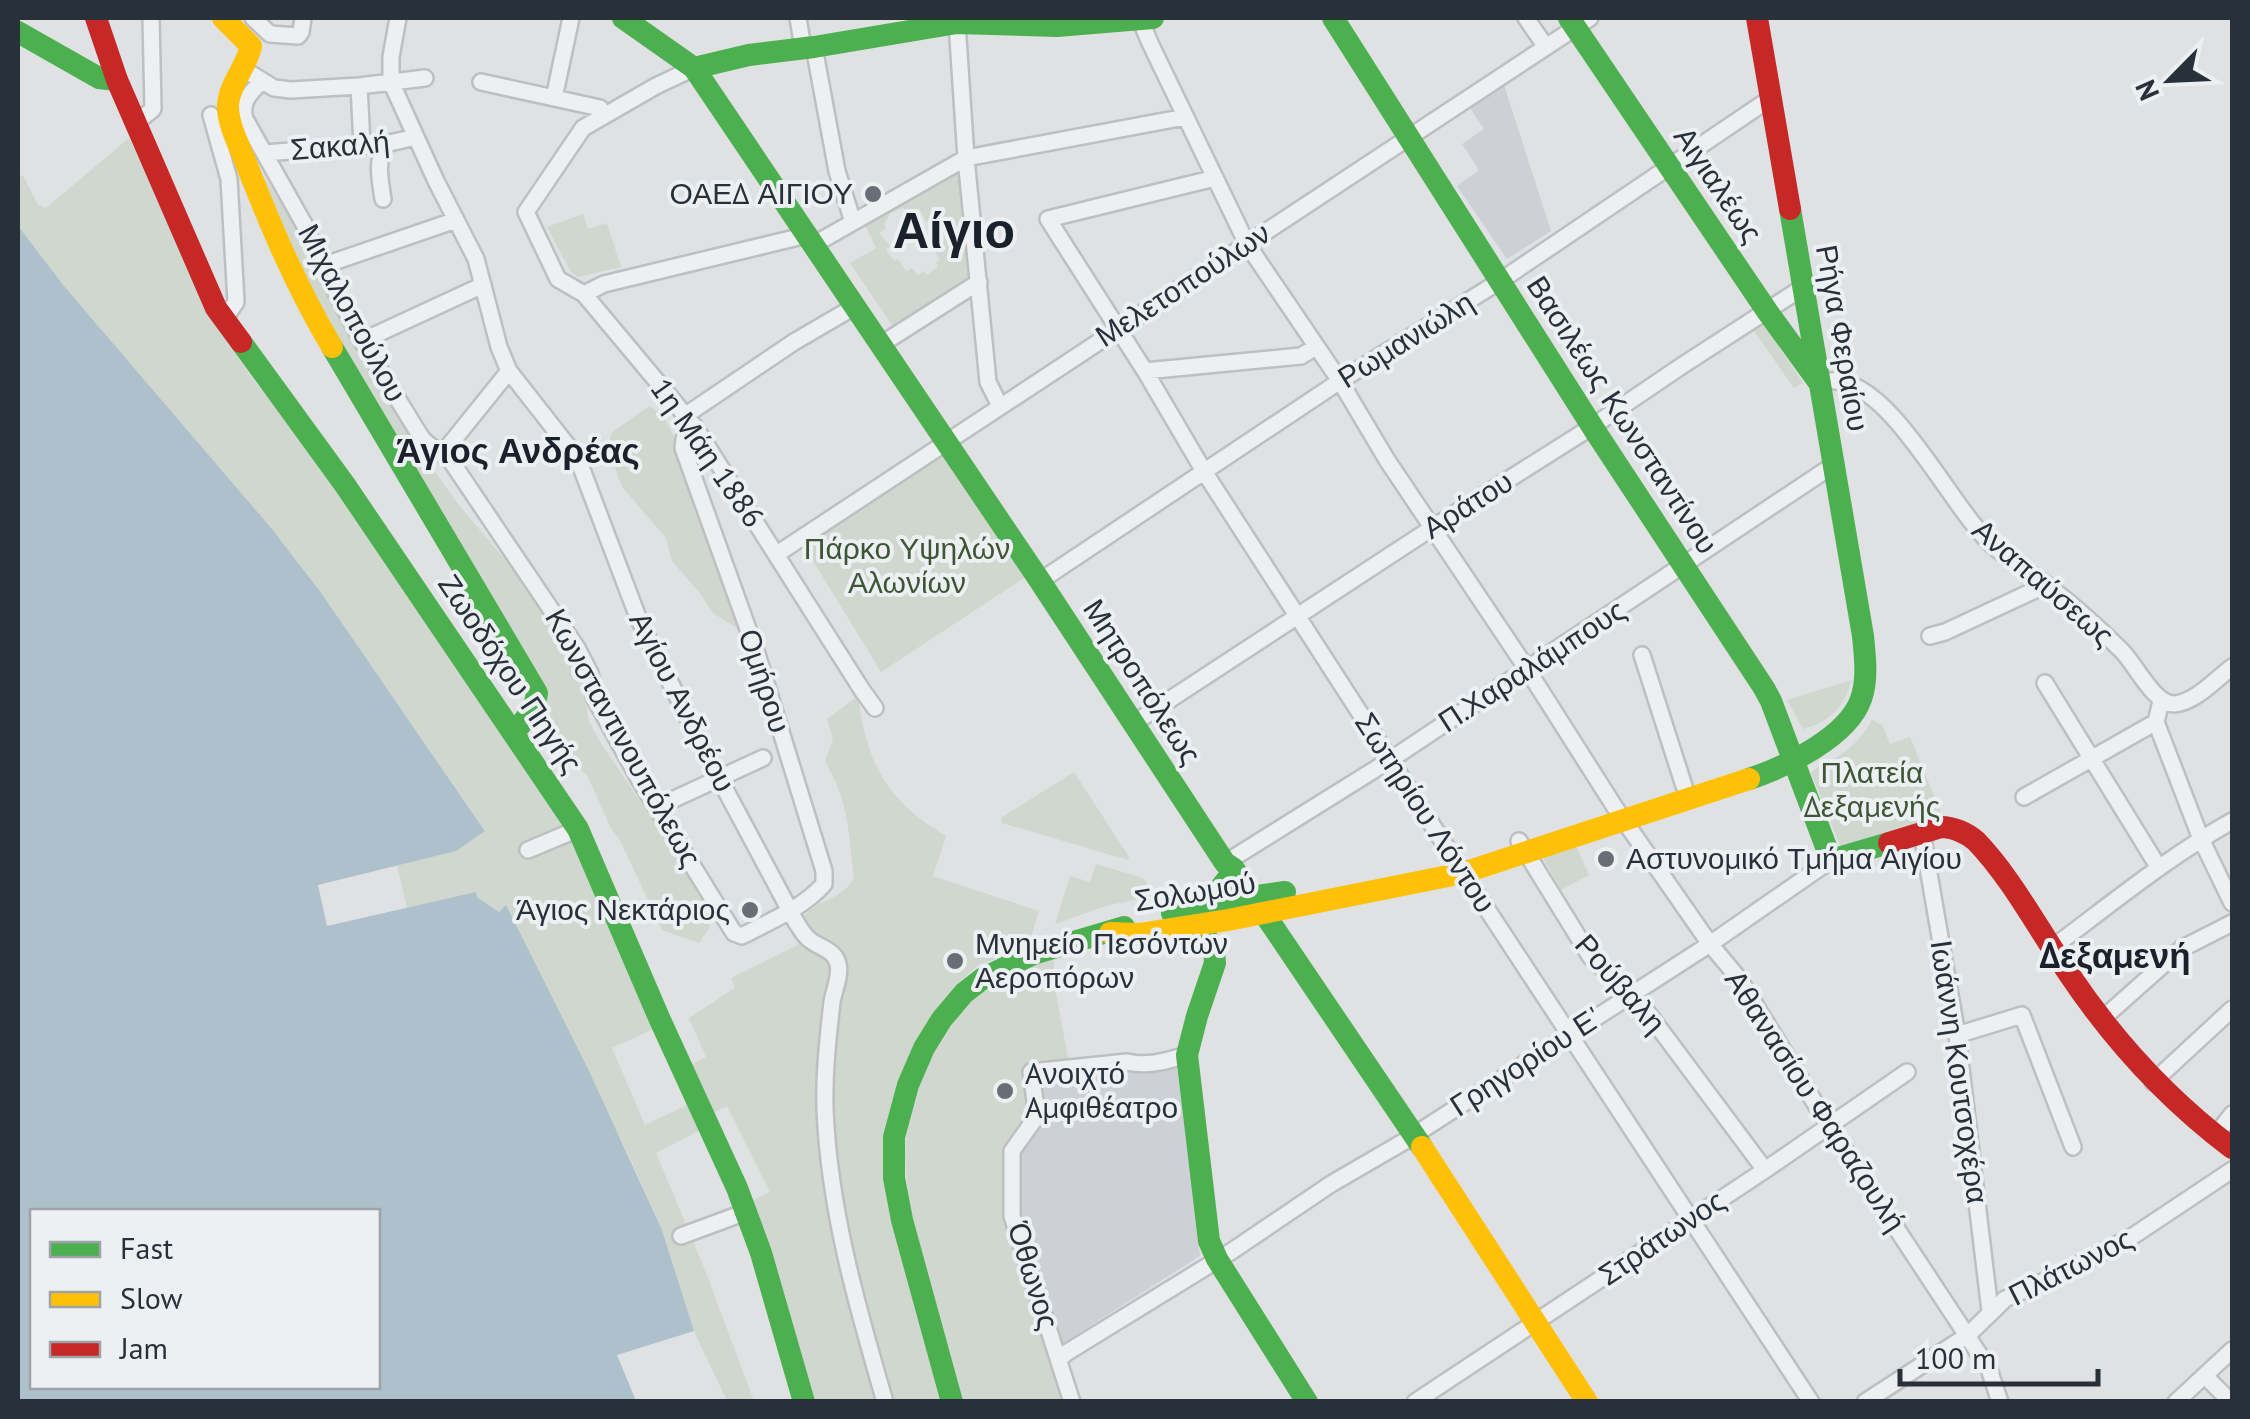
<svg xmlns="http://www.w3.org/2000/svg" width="2250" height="1419" font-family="'PT Sans',sans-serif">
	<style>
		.built { fill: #cdd1d6 }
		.green { fill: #d0d7cf; fill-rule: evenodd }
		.water { fill: #afc0cd; fill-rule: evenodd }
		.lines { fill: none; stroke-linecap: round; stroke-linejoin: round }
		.street-casing { stroke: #bdbfc1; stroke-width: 20 }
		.street { stroke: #eeeff0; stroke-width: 15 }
		.fast { stroke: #4caf50; stroke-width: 22 }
		.slow { stroke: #ffc107; stroke-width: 22 }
		.jam { stroke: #c62828; stroke-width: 22 }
		.poi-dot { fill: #686e75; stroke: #ecf0f3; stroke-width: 4 }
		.labels { text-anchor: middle; stroke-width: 8; stroke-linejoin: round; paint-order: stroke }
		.street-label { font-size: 30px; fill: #28303a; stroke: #ecf0f3 }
		.poi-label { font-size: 30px; fill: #28303a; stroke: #ecf0f3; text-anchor: start }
		.park-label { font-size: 30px; fill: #3f5536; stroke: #ecf0f3 }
		.quarter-label { font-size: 35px; font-weight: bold; fill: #1a212b; stroke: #ecf0f3 }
		.town-label { font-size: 50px; font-weight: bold; fill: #1a212b; stroke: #ecf0f3 }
	</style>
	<rect width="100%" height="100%" fill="#dfe1e3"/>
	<path class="built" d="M1504,85L1551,231L1507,259L1457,186L1479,170L1462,144L1484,129L1470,108Z
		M1179,1064L1200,1256L1063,1343L1018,1215V1153L1037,1079Z"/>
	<path class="green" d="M129,138L227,341L255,382L299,436L561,815L654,1029L612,1048L645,1125L689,1104L702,1129L656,1153L705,1270L754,1401H727L694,1331L662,1230L629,1156L506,906L499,912L477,897L453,898L407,908L397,865L456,851L485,830L322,594L272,529L64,286L19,229L18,178L23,175L38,205L46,208Z
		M962,166L972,278L894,328L850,263L876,248L863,220ZM903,208L910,214L919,208L926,222L930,220L938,232L934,235L945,247L939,251L936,247L933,249L940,260L936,263L938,267L927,275L924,271L918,275L912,268L906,271L898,259L894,261L886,250L890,246L879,233L886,228L884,225L890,213Z
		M263,175L302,236L330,296L425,458L458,504L516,573L564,646L582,683L589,721L600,742L662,833L707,909L710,927L699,943L662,930L620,840L611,828L587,775L566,760L556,736L543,689L307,294L257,178Z
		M583,214L588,229L607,223L621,267L578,277L571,272L547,227Z
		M1762,321L1803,383L1794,388L1752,328Z
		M650,406L663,415L680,449L736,618V627L714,614L699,592L672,561L666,538L622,487L608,449L612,432Z
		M945,451L1027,576L881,672L804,546Z
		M1852,680C1844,706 1831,722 1803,729L1787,700Z
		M858,696C866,761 887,802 946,836L933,876L1039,911L1032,934L991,961L979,964L954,987L891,1113L949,1401H811L737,1188L754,1200L770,1192L727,1106L709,1115L687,1067L706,1057L689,1018L735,988L731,978L808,940L796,922C804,917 806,912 815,907C829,898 846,894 854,878C848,832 850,804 825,762L833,739L827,719Z
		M1872,720L1882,725L1890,744L1910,737L1941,813L1843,852L1811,773C1819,764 1829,762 1839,756C1853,747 1864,734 1872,720Z
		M1074,772L1129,857L1128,860L1002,823V817Z
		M1574,842L1589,875L1561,890L1541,854Z
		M1096,864L1143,878L1155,896L1109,905L1055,924L1070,876L1090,882Z
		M1053,954L1056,993L1070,1069L1031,1073L1037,1116L1012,1151V1216L1072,1401H963L909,1205L905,1156L906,1134L920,1076L968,1000Z"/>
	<path class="water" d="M18,226L64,286L272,529L322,594L485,831L456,851L318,885L327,926L476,892L477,897L499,912L506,905L590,1073L662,1230L694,1331L617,1355L636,1401H18ZM32,1212H378V1386H32Z"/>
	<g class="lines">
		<g class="street-casing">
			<path id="street" d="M253,18L270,34L298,36L301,32L303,18
				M398,18L391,57V82L436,181L476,259L499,347L509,371L578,459L639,620L702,746L796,922C800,928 804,936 810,940C820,948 835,950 838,964C841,975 834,990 832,1002C828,1037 824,1073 825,1109C829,1209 857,1306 885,1402
				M798,18L803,48
				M1526,18L1546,47
				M1140,19L1150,43L1247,244L1340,381L1387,460L1527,669L1616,809L1710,944L1740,980L1829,1126L1989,1369L2000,1402
				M957,23L966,158L988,382L1000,406
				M814,47L837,171L853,222
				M694,68L656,86L583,128L526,212L558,279L584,294L695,427L862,690L875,708
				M253,75L274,88L291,90L359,86L425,78
				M261,82C250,93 240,102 245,119L304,224L322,266L362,341L421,437C429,448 441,451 451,461L577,648L590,673L595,699L639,779L734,933L742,936C770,921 803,908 824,884V871L757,654L683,448L684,439L695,427
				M481,82L600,108L605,115
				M359,86L362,145
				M554,98L571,18
				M211,115L229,179L236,302L224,320
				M136,123L153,109L151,18
				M264,153L385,144L416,137
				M1215,178L1048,219L1145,371L1205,473L1456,862L1811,1402
				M383,199C380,179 376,162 385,144
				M813,245L966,158L1185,117
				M322,266L456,220
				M584,294L604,284L807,235
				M362,341L483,285
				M880,345L979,282
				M1145,371L1301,356L1316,347
				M1820,384C1825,383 1830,380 1835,381C1892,383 1950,506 1991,544C2008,560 2028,571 2047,585C2073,605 2099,628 2122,651C2136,665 2154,704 2174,704C2195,703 2217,678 2232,667
				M686,415L794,342L854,307
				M443,453L509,371
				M777,554L1590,18
				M1040,581L1340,381L1500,281L1771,98
				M1930,636L1945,632L2046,585
				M1642,655L1684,786
				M2045,683L2159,868
				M2161,701L2156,722L2201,839L2232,903
				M1134,723L1432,528L1593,426L1683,365L1802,288
				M2024,797L2156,722
				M657,807L763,758
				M1922,833L1957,1035L1990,1311
				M1519,841L1590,956L1618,983L1633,993L1765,1170
				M528,850L578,829
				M1225,863L1390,760L1835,464
				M2052,948C2111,904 2168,857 2232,821
				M2101,1020L2181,949L2232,923
				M1957,1035L2022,1015L2073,1147
				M2153,1082L2232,1009
				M2215,1136L2232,1114
				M681,1236L746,1212
				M1059,1360L1066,1353L1232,1251L1331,1184L1405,1141L1710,944L1831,860
				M2205,1376L2231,1402
				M1072,1402L1012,1216V1151L1037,1116L1031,1072L1127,1062C1148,1067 1166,1061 1187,1055
				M1415,1402L1765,1170L1907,1072
				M1865,1402L1968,1335L2005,1299L2062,1273L2133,1236L2232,1170
				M2176,1402L2232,1350"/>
		</g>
		<use href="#street" class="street"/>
		<path class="fast" d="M623,18L694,68L1040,581L1225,863L1234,869L1422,1147
			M1333,18L1597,434L1764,688L1771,701L1831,860L1889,843
			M1569,18L1767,311L1820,384
			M18,32L99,78L117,80
			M694,68L749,55L814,47L957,23L1057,26L1153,18
			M241,342L345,485L578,829L660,1020L737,1188L761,1253L804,1402
			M332,347L537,693L534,708L514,733
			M1749,779C1785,767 1848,737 1861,699C1868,679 1865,657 1863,636L1790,209
			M1207,905L1229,877
			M1172,913L1242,898L1285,892
			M1193,925C1206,936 1215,945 1215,963L1197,1016L1187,1055L1209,1241L1217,1259L1307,1402
			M952,1402L902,1220L894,1178V1137L908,1085L924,1048L942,1019L964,993L982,979L1033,954L1124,927"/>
		<path class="slow" d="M223,18L251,46C247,66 230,83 228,104C227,123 239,145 246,163C271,227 297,288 332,347
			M1110,933L1139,934L1228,920L1463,873L1749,779
			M1422,1147L1587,1402"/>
		<path class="jam" d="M96,18L117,80L216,308L241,342
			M1757,18L1790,209
			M1889,843L1941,827C1953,827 1967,833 1976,841C2011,877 2040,932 2069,974C2114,1041 2167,1099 2232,1148"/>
	</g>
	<g class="poi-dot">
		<circle cx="873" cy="194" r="10"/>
		<circle cx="1606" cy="859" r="10"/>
		<circle cx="750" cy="910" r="10"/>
		<circle cx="955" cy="961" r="10"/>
		<circle cx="1005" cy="1091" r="10"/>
	</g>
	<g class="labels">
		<g class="street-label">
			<text transform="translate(340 146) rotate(-5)" y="10">Σακαλή</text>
			<text transform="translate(1718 185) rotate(56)" y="10">Αιγιαλέως</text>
			<text transform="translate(1183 285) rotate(-33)" y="10">Μελετοπούλων</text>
			<text transform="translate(352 313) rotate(62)" y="10">Μιχαλοπούλου</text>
			<text transform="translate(1842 338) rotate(80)" y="10">Ρήγα Φεραίου</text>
			<text transform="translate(1406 340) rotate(-32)" y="10">Ρωμανιώλη</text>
			<text transform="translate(1622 415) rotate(57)" y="10">Βασιλέως Κωνσταντίνου</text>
			<text transform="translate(707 453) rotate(55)" y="10">1η Μάη 1886</text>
			<text transform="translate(1468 505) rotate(-32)" y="10">Αράτου</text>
			<text transform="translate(2043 583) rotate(41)" y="10">Αναπαύσεως</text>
			<text transform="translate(1532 666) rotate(-33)" y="10">Π.Χαραλάμπους</text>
			<text transform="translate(510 674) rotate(56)" y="10">Ζωοδόχου Πηγής</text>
			<text transform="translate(764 681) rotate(72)" y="10">Ομήρου</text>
			<text transform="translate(1142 682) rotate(57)" y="10">Μητροπόλεως</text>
			<text transform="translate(682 702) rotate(63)" y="10">Αγίου Ανδρέου</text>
			<text transform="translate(623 738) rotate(61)" y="10">Κωνσταντινουπόλεως</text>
			<text transform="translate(1425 813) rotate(57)" y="10">Σωτηρίου Λόντου</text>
			<text transform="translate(1195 892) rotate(-9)" y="10">Σολωμού</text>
			<text transform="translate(1620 984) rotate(49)" y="10">Ρούβαλη</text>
			<text transform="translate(1526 1062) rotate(-33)" y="10">Γρηγορίου Ε'</text>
			<text transform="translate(1959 1072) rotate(82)" y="10">Ιωάννη Κουτσοχέρα</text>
			<text transform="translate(1815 1101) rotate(57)" y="10">Αθανασίου Φαραζουλή</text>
			<text transform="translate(1662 1238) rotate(-34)" y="10">Στράτωνος</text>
			<text transform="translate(2071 1267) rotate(-27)" y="10">Πλάτωνος</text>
			<text transform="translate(1033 1276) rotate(73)" y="10">Όθωνος</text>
		</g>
		<g class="poi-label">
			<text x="853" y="204" text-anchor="end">ΟΑΕΔ ΑΙΓΙΟΥ</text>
			<text x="1626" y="869">Αστυνομικό Τμήμα Αιγίου</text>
			<text x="730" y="920" text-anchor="end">Άγιος Νεκτάριος</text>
			<text x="975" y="954">Μνημείο Πεσόντων<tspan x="975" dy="34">Αεροπόρων</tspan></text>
			<text x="1025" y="1084">Aνοιχτό<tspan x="1025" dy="34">Aμφιθέατρο</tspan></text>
		</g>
		<g class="park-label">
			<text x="907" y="559">Πάρκο Υψηλών<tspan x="907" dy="34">Αλωνίων</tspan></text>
			<text x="1872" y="783">Πλατεία<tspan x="1872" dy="34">Δεξαμενής</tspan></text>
		</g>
		<g class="quarter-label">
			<text x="518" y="463">Άγιος Ανδρέας</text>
			<text x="2115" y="968">Δεξαμενή</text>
		</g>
		<g class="town-label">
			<text x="954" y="248">Αίγιο</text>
		</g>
	</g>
	<rect width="2250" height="1419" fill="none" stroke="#28303a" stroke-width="40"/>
	<rect x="30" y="1209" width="350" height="180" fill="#ecf0f3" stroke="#9ea3a9" stroke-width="2.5"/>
	<rect x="50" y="1242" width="50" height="15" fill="#4caf50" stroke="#9ea3a9" stroke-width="2.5"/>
	<text x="120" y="1259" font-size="30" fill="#28303a">Fast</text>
	<rect x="50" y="1292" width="50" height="15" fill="#ffc107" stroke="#9ea3a9" stroke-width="2.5"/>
	<text x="120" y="1309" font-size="30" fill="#28303a">Slow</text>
	<rect x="50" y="1342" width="50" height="15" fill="#c62828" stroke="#9ea3a9" stroke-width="2.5"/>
	<text x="120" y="1359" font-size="30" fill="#28303a">Jam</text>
	<g transform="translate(2170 80) rotate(246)" stroke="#ecf0f3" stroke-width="8" paint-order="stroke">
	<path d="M0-8L18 38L0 25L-18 38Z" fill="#28303a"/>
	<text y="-15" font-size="28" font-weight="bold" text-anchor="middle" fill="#28303a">N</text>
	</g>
	<path d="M1900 1369v15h198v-15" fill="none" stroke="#28303a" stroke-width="5"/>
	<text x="1915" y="1369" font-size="30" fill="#28303a" stroke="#ecf0f3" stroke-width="8" paint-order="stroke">100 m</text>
</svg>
